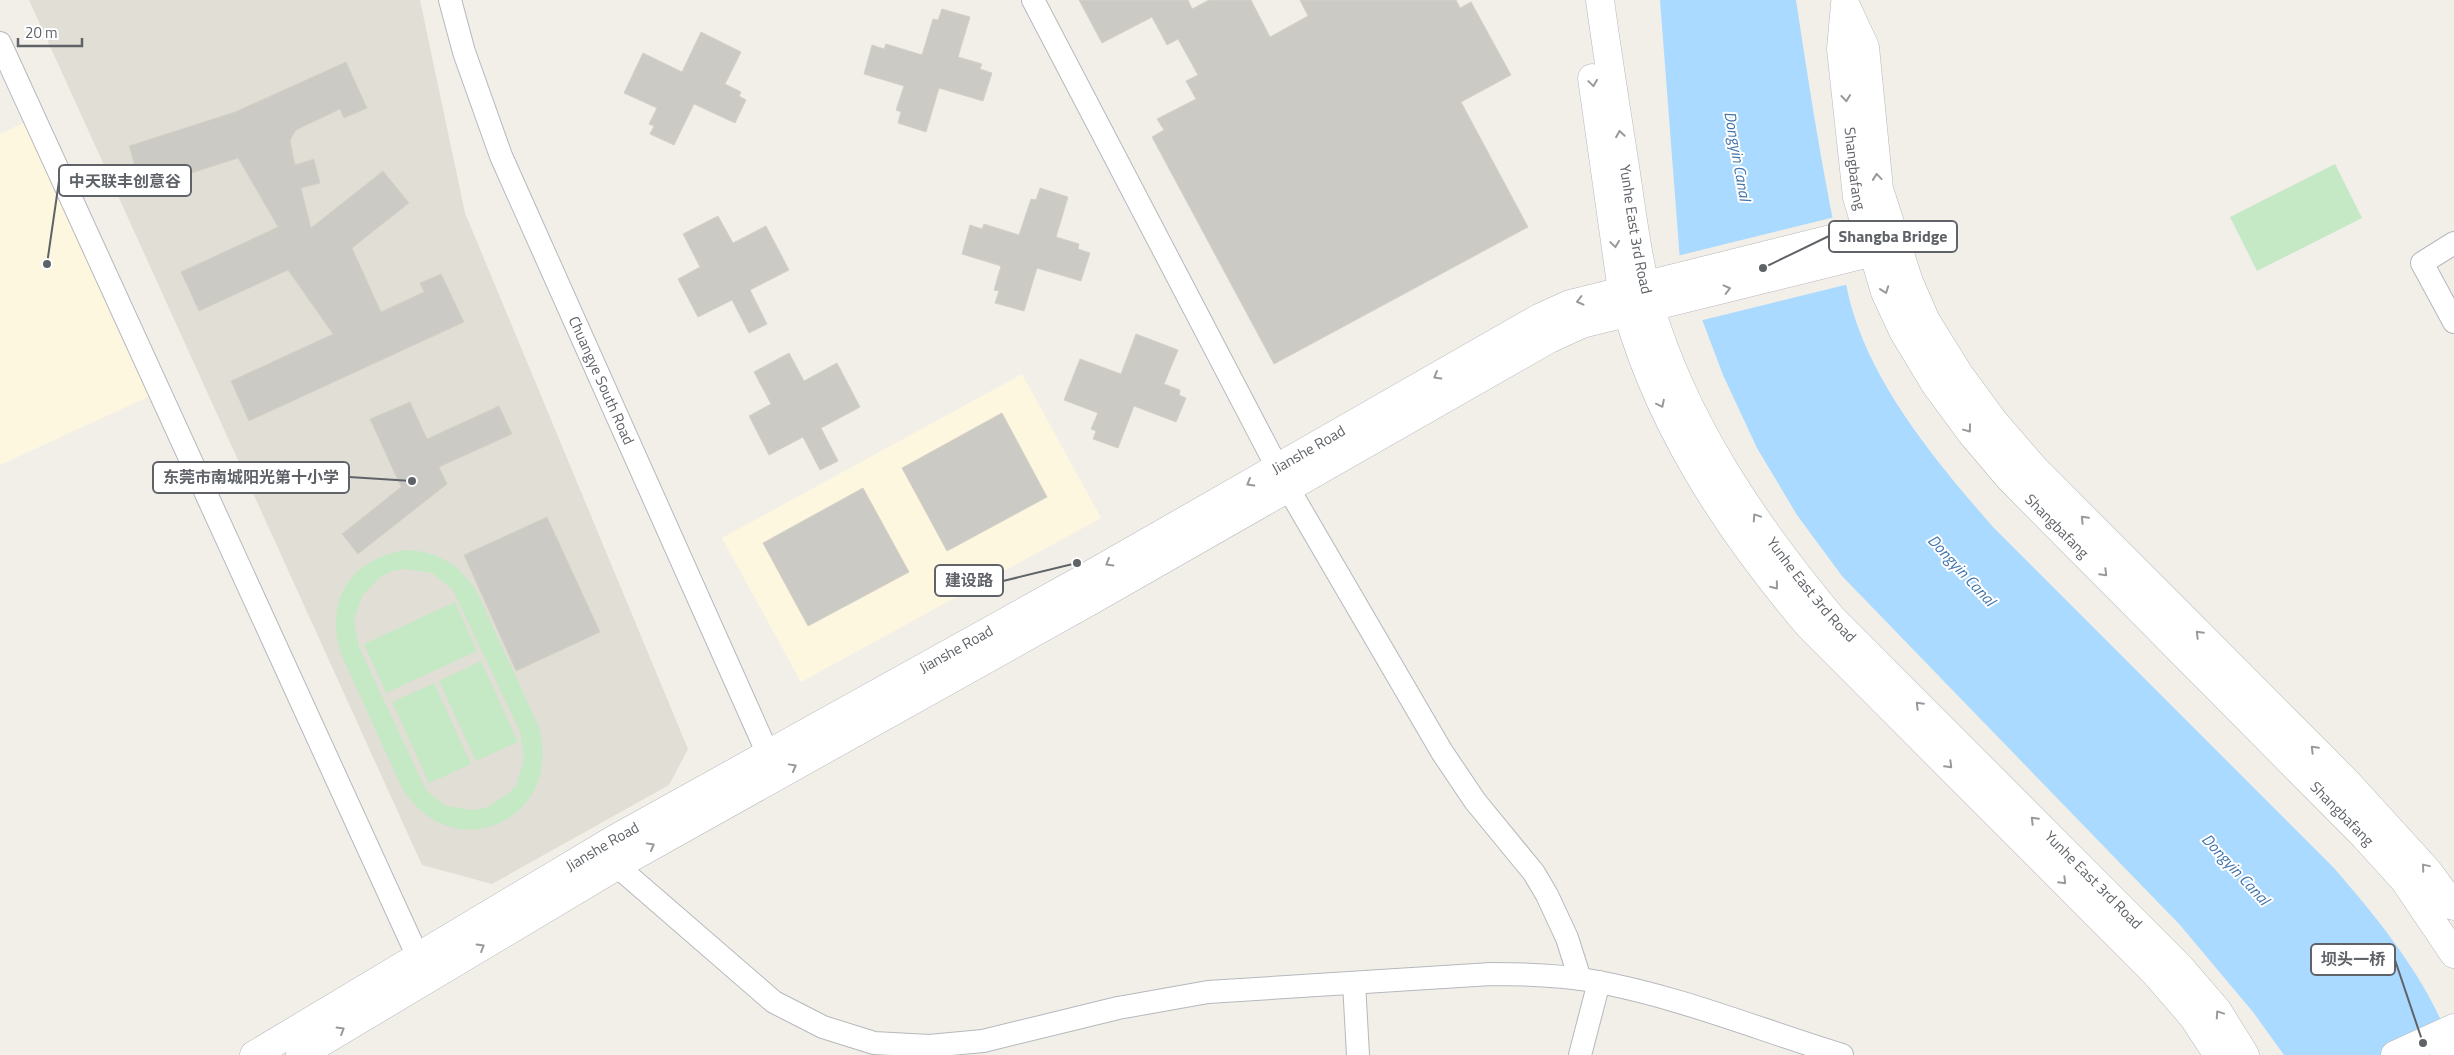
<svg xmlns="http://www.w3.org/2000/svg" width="2454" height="1055" font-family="'Titillium Web','Noto Sans SC',sans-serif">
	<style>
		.commercial { fill: #fef7e0 }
		.education { fill: #e1ded6 }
		.green { fill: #c5e8c5; fill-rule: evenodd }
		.water { fill: #aadaff }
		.pier { fill: #f1efe8 }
		.building { fill: #cccac5; stroke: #d6d1c6 }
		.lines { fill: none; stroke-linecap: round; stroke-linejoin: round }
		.minor-casing { stroke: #b5b8bc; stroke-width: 24 }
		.tertiary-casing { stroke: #b5b8bc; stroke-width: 29 }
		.minor { stroke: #fff; stroke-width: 22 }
		.tertiary { stroke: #fff; stroke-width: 28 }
		.oneway { stroke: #979a9d }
		.labels { text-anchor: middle; stroke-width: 4; stroke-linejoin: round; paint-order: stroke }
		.street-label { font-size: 15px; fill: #5f6368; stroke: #fff }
		.water-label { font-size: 16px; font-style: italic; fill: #4174aa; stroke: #fff }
		.leader { fill: none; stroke: #5f6368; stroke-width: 2 }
		.callout-dot { fill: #5f6368; stroke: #fff; stroke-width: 2 }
		.callout { fill: #fff; stroke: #5f6368; stroke-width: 2 }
		.callout-label { font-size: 16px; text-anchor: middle; font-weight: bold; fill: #5f6368 }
	</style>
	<rect width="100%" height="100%" fill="#f1efe8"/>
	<path class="commercial" d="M30,120L154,394L0,465V134Z
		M1022,374L1101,518L801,682L722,538Z"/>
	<path class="education" d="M29,0H420L465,213L688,749L669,785L492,884L422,865Z"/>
	<path class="green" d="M2335,164L2362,218L2257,271L2230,217Z
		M405,550C438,551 459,564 477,592L538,725C567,819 453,871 402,788L341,654C324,601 350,559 405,550ZM406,569L432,573L453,590L520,732L524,758L517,784L508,794L486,808L473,810L446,806L426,790L359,647L354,621L362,596L380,577L392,571Z
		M455,602L477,651L386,693L364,644Z
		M481,661L518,742L476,761L439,681Z
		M434,683L471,764L429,783L392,702Z"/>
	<path class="water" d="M1660,0H1796C1808,79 1820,157 1836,235C1842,259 1845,285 1852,309C1876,390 1938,464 1993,527L2334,868C2380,921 2434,987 2454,1055H2284L2253,1012L2180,925L1842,576L1797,515L1757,448L1723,375L1680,261Z"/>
	<path class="pier" d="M1835,217L1849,284L1699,321L1677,256Z"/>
	<path class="building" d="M1079,0H1188L1192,9L1209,0H1251L1270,37L1308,16L1300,0H1456L1460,8L1471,2L1511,75L1461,102L1528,227L1274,364L1152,137L1164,130L1157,119L1196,99L1186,81L1198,75L1178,39L1167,45L1152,17L1102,43Z
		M942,9L970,17L958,57L982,64L980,69L992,73L983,101L939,88L926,132L898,123L901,112L896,110L904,86L864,74L872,45L884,49L886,44L922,55L933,19L938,20Z
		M701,32L741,52L725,84L741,92L739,96L746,100L735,123L694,104L674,145L650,134L654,126L649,124L657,108L624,93L643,53L682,72Z
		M346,62L367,108L344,118L340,109L296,130L290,140L295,165L314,159L320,183L301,188L311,228L383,171L409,203L352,248L381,312L424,292L420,283L441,274L464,322L249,421L231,381L333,334L288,270L199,311L181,272L278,227L238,158L142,189L129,146L235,112Z
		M1040,188L1068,197L1056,237L1079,244L1078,249L1090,253L1081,281L1037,268L1024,311L995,303L999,291L994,290L1001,266L962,254L970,225L982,229L984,224L1019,235L1031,199L1036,200Z
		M718,216L733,243L766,226L789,270L750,290L767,324L749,333L732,300L698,317L678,279L700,267L683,234Z
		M1136,334L1178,350L1164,384L1180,390L1179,395L1186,398L1176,422L1134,406L1118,448L1093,439L1096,431L1091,429L1098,413L1064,400L1080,359L1121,374Z
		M789,353L804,381L837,363L860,407L821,428L838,461L820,470L803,437L769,455L749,416L771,404L754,372Z
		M410,402L427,439L499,406L512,434L439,467L447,484L358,554L342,534L401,487L370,419Z
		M1002,413L1047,497L947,551L902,468Z
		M863,488L909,572L808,626L763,543Z
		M547,517L600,632L516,671L464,555Z"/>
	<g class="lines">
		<g class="minor-casing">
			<g id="minor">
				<path id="s1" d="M450,0L464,52L501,156L768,754"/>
				<path d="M1033,0L1288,488L1442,752L1475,801L1534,873L1547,895L1567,938L1580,979"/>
				<path d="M0,43L418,957"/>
				<path d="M2454,243L2422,263L2454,322"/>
				<path d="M617,866L774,1002L823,1027L874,1043L929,1046L983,1041L1118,1008L1208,992L1491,974C1525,974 1559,975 1593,981C1678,996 1760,1030 1842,1055"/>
				<path d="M1354,983L1358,1055"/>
				<path d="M1580,1055L1599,982"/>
			</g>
		</g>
		<g class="tertiary-casing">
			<g id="tertiary">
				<path id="s2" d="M1600,0C1608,60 1618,120 1627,180C1633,222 1639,265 1650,306C1684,422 1755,526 1832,618L2179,966L2217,1010L2245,1055"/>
				<path d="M1592,78L1622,291C1653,417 1725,527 1808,625L2155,973L2193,1017L2218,1055"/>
				<path id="s3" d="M2454,906L2427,870L2346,781L2034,468L1995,423L1959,374L1926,321L1909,282L1879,189L1865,47L1845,4L1841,49L1857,197L1885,292L1903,331L1935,384L1971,433L2010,479L2364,836L2404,880L2454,954"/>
				<path id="s4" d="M254,1055L613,840L1081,580L1539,318L1570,304L1883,226"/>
				<path d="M300,1055L625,861L1092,600L1549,339L1582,324L1890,248"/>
				<path d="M2395,1055L2454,1028"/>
				<path d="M2444,1055L2454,1050"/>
			</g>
		</g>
		<use href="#minor" class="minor"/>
		<use href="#tertiary" class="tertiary"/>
	</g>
	<defs><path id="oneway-chevron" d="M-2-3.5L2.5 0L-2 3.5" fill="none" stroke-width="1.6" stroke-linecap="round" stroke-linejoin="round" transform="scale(1.25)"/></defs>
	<g class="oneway">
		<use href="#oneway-chevron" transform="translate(1593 83) rotate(82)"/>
		<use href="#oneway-chevron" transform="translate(1846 98) rotate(84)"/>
		<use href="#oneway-chevron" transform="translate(1620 134) rotate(-99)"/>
		<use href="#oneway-chevron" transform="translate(1877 177) rotate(-95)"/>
		<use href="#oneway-chevron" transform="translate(1615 244) rotate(82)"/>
		<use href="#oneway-chevron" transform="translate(1727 289) rotate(-14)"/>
		<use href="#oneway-chevron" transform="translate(1885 290) rotate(70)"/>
		<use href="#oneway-chevron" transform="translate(1580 301) rotate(166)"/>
		<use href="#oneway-chevron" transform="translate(1437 376) rotate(150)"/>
		<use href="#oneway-chevron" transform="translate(1661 404) rotate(64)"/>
		<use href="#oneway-chevron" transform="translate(1968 429) rotate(53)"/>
		<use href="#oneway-chevron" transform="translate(1250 483) rotate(150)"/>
		<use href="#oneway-chevron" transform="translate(1756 517) rotate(-124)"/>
		<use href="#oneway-chevron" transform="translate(2084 519) rotate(-134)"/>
		<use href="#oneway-chevron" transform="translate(1109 563) rotate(150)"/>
		<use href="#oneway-chevron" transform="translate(2104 573) rotate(45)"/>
		<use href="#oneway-chevron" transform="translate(1775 586) rotate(51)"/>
		<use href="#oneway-chevron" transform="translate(2199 634) rotate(-135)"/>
		<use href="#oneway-chevron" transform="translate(1919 705) rotate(-135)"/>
		<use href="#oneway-chevron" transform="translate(2314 749) rotate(-135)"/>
		<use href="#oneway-chevron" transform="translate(1949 765) rotate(45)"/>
		<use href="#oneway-chevron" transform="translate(793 767) rotate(-29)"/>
		<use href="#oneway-chevron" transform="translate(2034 820) rotate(-135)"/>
		<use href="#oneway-chevron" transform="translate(651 846) rotate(-29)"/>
		<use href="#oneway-chevron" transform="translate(2425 867) rotate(-130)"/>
		<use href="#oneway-chevron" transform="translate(2063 881) rotate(45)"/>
		<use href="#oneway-chevron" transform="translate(481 947) rotate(-31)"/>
		<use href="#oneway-chevron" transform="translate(2219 1014) rotate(-124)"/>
		<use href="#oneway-chevron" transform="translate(341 1030) rotate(-31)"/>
	</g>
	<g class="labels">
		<g class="street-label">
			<text dy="5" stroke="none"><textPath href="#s3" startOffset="1286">Shangbafang</textPath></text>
			<text dy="5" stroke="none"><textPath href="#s2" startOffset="232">Yunhe East 3rd Road</textPath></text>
			<text dy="5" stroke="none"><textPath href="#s1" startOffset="410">Chuangye South Road</textPath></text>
			<text dy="5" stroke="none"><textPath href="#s4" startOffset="1216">Jianshe Road</textPath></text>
			<text dy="5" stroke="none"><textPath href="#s3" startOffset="1706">Shangbafang</textPath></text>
			<text dy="5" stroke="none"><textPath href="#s2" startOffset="639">Yunhe East 3rd Road</textPath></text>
			<text dy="5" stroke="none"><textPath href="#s4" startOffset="811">Jianshe Road</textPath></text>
			<text dy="5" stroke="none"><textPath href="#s3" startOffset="2111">Shangbafang</textPath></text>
			<text dy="5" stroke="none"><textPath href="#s4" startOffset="406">Jianshe Road</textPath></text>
			<text dy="5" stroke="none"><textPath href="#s2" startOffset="1044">Yunhe East 3rd Road</textPath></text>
		</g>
		<g class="water-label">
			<text transform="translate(1738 156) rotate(80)" y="6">Dongyin Canal</text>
			<text transform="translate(1962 570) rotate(47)" y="6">Dongyin Canal</text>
			<text transform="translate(2236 869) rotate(47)" y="6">Dongyin Canal</text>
		</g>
	</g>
	<path class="leader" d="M47 264L59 181M1763 268L1829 236M412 481L349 477M1077 563L1003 581M2423 1043L2395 960"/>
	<g class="callout-dot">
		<circle cx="47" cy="264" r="5"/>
		<circle cx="1763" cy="268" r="5"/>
		<circle cx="412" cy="481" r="5"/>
		<circle cx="1077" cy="563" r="5"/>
		<circle cx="2423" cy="1043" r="5"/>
	</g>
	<g class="callout">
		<rect x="59" y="165" width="132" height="31" rx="5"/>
		<rect x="1829" y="221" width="128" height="31" rx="5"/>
		<rect x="153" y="462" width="196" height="31" rx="5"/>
		<rect x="935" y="565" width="68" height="31" rx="5"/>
		<rect x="2311" y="944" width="84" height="31" rx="5"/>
	</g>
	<g class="callout-label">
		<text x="125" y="187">中天联丰创意谷</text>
		<text x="1893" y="242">Shangba Bridge</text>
		<text x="251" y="483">东莞市南城阳光第十小学</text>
		<text x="969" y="586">建设路</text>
		<text x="2353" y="965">坝头一桥</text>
	</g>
	<path d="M18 38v8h64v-8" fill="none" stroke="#5f6368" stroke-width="2.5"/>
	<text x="25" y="38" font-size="15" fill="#5f6368" stroke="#ffffff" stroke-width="4" paint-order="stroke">20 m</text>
</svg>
